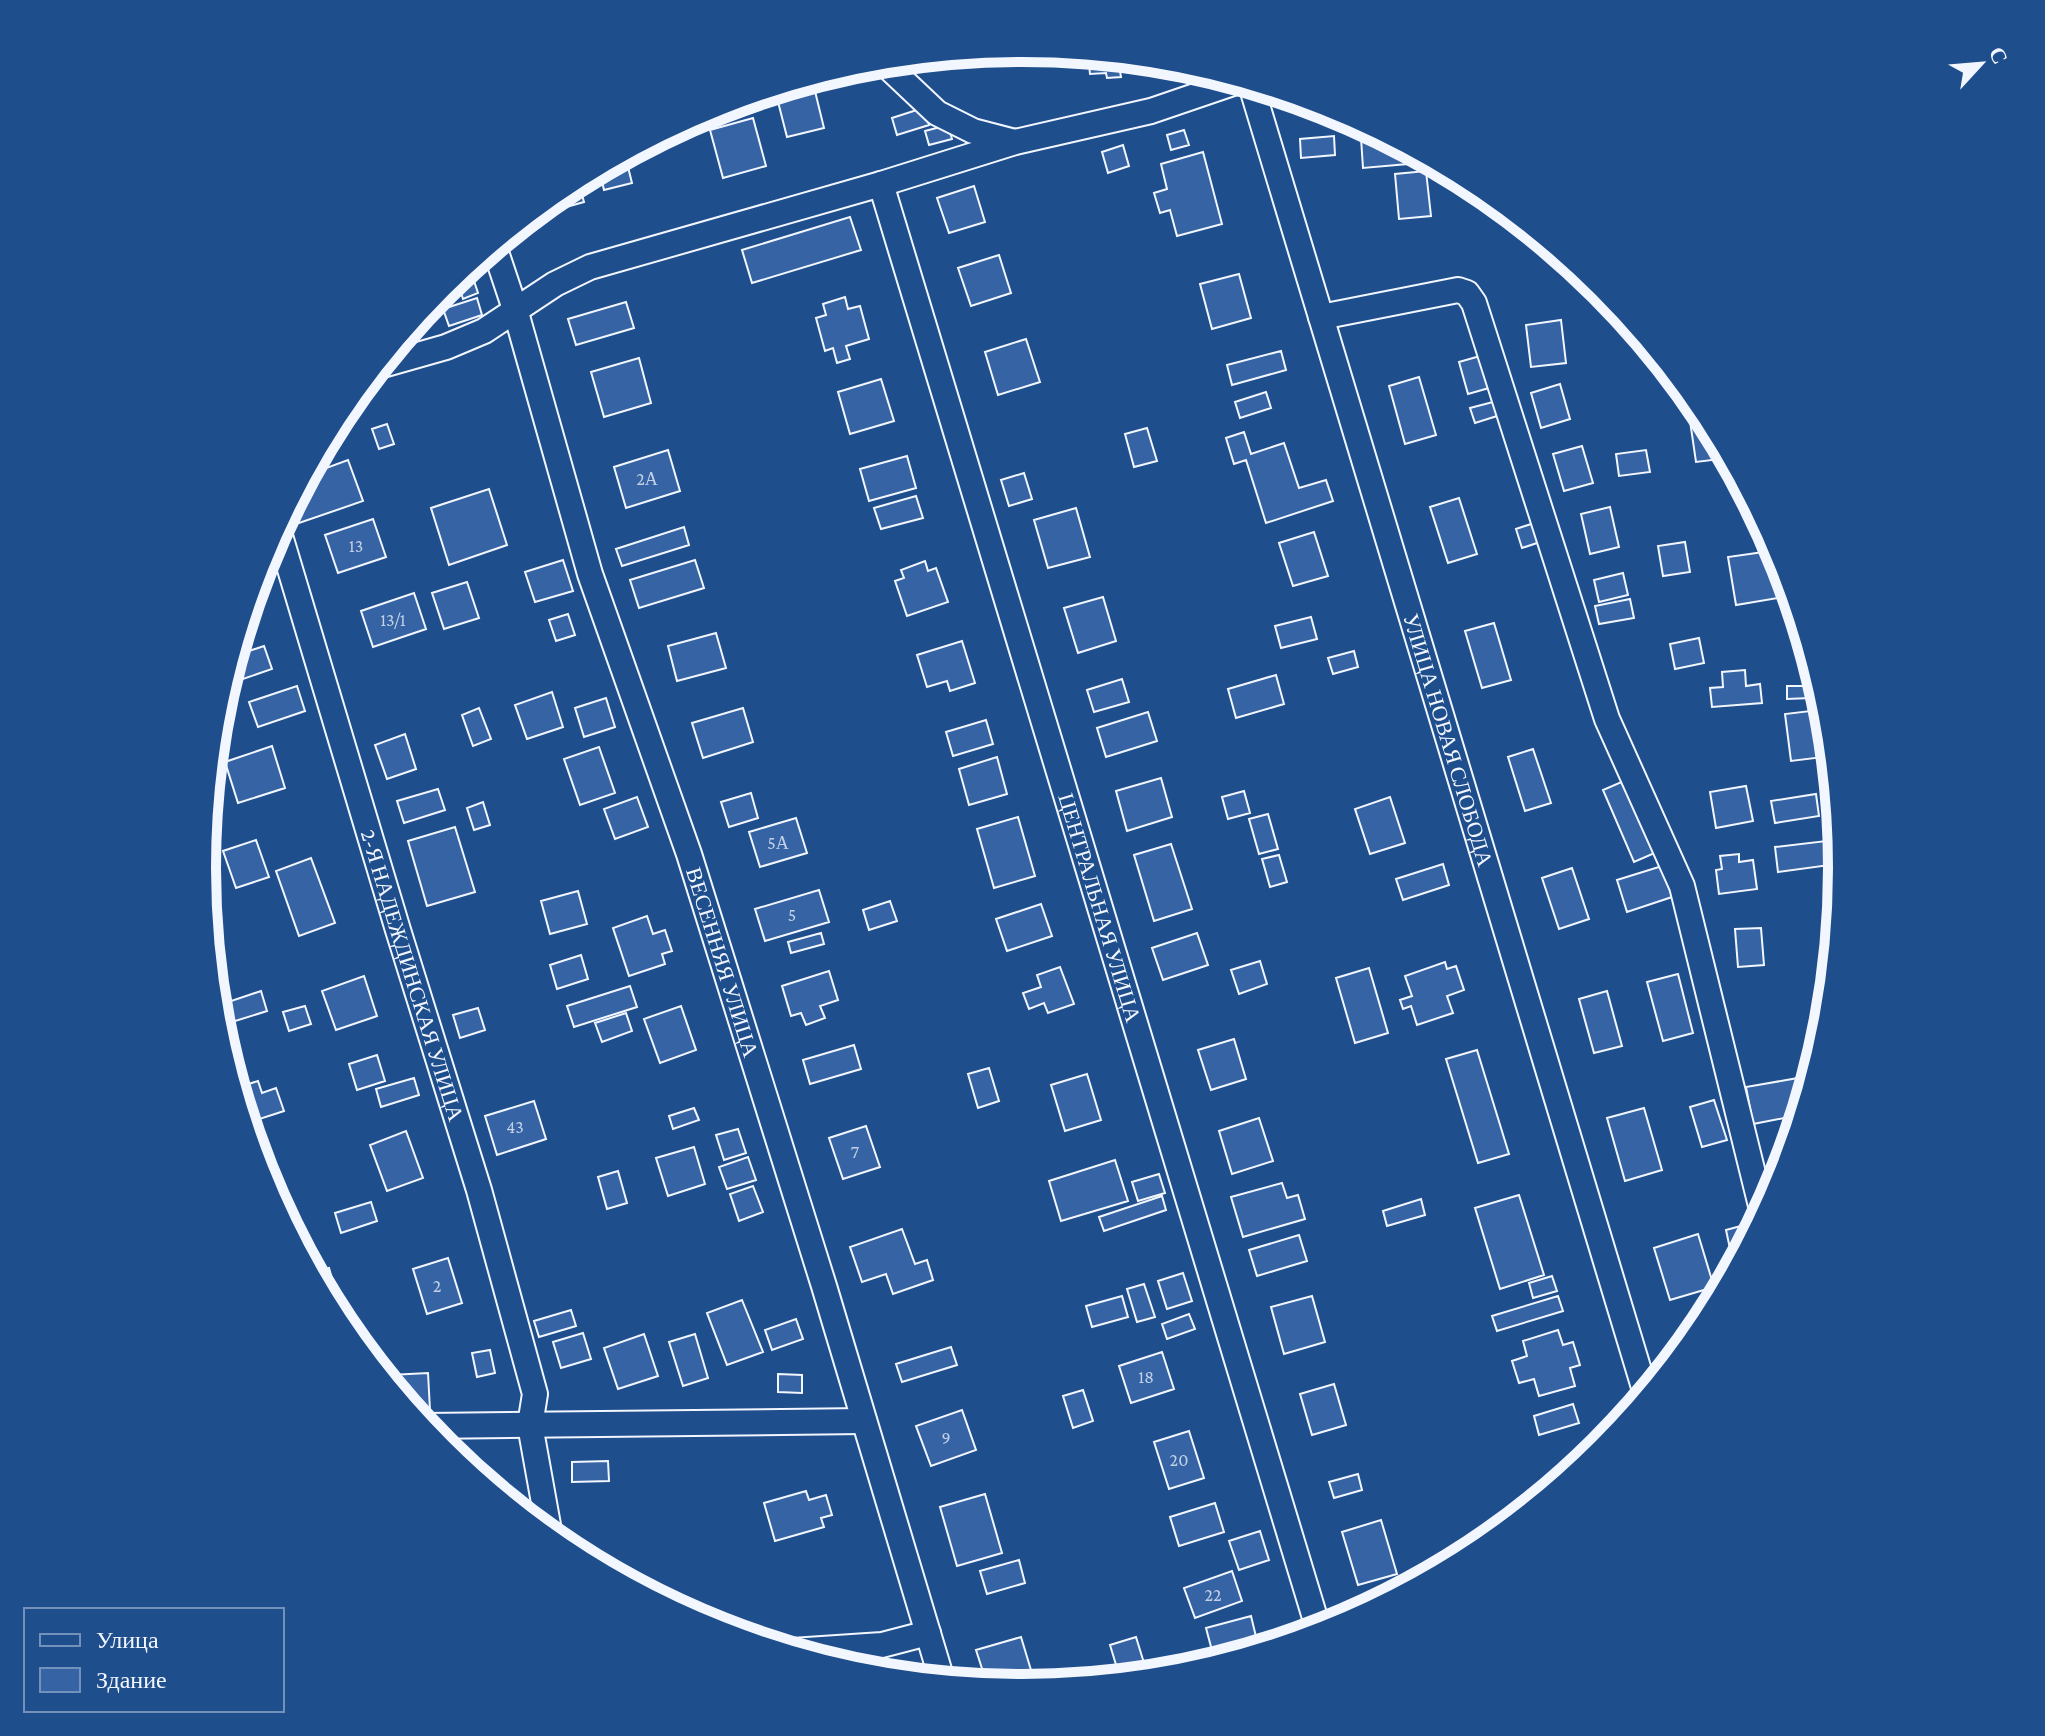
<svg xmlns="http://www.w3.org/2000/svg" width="2045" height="1736" font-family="'Crimson Pro',serif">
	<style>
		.building { fill: #3563a3; stroke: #f2f6ff; stroke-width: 2 }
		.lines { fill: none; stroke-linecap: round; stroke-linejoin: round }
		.minor-casing { stroke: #f2f6ff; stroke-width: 28 }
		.minor { stroke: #1f4e8c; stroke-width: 24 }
		.labels { text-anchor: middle; stroke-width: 6; stroke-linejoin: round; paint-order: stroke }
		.number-label { font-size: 18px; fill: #c3d1e8 }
		.street-label { font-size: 22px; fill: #f2f6ff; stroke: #1f4e8c }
		.rim { fill: none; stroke: #f2f6ff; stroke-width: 10 }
	</style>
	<rect width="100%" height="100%" fill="#1f4e8c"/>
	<path class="building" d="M1088,54L1134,59L1135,69L1120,71L1121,77L1107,78L1106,73L1090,74Z
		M812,79L824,128L787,137L775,90Z
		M923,108L929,125L897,135L892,118Z
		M753,118L766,166L723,178L710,130Z
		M948,125L952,139L929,145L925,131Z
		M1184,130L1189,145L1171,150L1167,135Z
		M1334,136L1335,155L1301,158L1300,139Z
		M1384,136L1418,154L1419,163L1363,168L1361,138Z
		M1123,145L1129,166L1108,173L1102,152Z
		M1203,152L1222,224L1177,236L1170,210L1160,213L1154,193L1167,189L1161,164Z
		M625,155L632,183L604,190L599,169Z
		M1426,171L1431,216L1399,219L1395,174Z
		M578,180L584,202L538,215L537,211L567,186Z
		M974,186L985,222L949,233L937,198Z
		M850,217L861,250L752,283L742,250Z
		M999,255L1011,293L971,306L958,268Z
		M1239,274L1251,318L1212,329L1200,284Z
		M472,275L478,293L463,299L457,280Z
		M845,297L848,309L860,306L869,339L846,346L850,359L837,363L833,348L825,351L816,318L826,315L823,304Z
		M477,298L482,315L449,326L443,309Z
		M626,302L634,328L576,345L568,319Z
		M1561,320L1566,363L1531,367L1526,325Z
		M1026,339L1040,382L998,395L985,352Z
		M1281,351L1286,370L1232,385L1227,365Z
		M1480,356L1489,388L1468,394L1459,362Z
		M639,358L651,403L604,417L591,372Z
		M1419,377L1436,435L1405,444L1389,386Z
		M881,379L894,421L850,434L838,392Z
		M1560,384L1570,419L1541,428L1531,393Z
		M1266,392L1271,408L1240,418L1235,402Z
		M1493,402L1497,416L1475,423L1470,408Z
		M1707,418L1729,458L1696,462L1690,421Z
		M387,424L394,444L379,449L372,429Z
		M1147,428L1157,461L1134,467L1125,434Z
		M1244,432L1251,454L1284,443L1299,488L1326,480L1333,501L1266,523L1246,460L1234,464L1226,438Z
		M1582,446L1593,483L1564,491L1553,454Z
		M668,450L680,491L626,508L614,467Z
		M1646,450L1650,472L1619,476L1616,454Z
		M907,456L916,488L869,501L860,469Z
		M348,460L363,501L299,523L292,503L307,475Z
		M1024,473L1032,499L1009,506L1001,480Z
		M489,489L507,545L449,565L431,508Z
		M916,496L923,518L881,529L874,508Z
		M1459,498L1477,554L1448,563L1430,507Z
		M1610,507L1619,547L1590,554L1581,514Z
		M1076,508L1090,557L1048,568L1034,520Z
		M373,519L386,557L338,573L325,535Z
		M1537,522L1543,541L1522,548L1516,529Z
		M684,527L689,545L622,566L616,549Z
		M1314,532L1328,576L1293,586L1279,543Z
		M1685,542L1690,572L1663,576L1658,546Z
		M1771,551L1778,598L1736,605L1728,557Z
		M563,560L573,591L535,602L525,572Z
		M695,560L704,588L639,608L630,580Z
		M925,561L928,571L936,568L948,602L907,616L895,581L904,578L901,570Z
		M1623,573L1628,595L1599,602L1594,580Z
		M467,582L479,618L444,629L432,593Z
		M414,593L426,629L373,647L361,611Z
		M1103,597L1116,641L1078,653L1064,608Z
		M1630,599L1634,618L1599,624L1595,606Z
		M568,614L575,635L556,641L549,620Z
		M1311,617L1317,639L1281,648L1275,626Z
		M1494,623L1511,680L1482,688L1465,631Z
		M716,633L726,668L677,681L668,646Z
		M1699,638L1704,663L1675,669L1670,644Z
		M962,641L975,683L950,691L947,681L927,687L917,655Z
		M264,646L272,669L234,682L230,670L234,656Z
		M1354,651L1358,667L1333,674L1328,658Z
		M1745,670L1746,686L1760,684L1762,703L1712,707L1710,688L1723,687L1722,672Z
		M1276,675L1284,704L1236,718L1228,689Z
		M1122,679L1129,702L1094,712L1087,690Z
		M297,686L305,711L258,727L249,702Z
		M1787,686H1810V698L1787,699Z
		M552,692L563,727L527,739L515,705Z
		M606,698L615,727L584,737L575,708Z
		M479,708L491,739L473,746L462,715Z
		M743,708L753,742L703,758L692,723Z
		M1827,709L1832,756L1791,761L1785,714Z
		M1148,712L1157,741L1106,757L1097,728Z
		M986,720L993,744L953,756L946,732Z
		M405,734L416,769L387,779L375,745Z
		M272,746L285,788L238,803L225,762Z
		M599,747L615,793L580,805L564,759Z
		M1533,749L1551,803L1525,811L1508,757Z
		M997,757L1007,794L969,805L959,769Z
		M1161,778L1172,817L1127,831L1116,791Z
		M1626,780L1657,852L1634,862L1603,790Z
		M1746,786L1753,821L1716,828L1710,792Z
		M438,789L445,810L404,823L397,801Z
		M1244,791L1250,813L1228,819L1222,797Z
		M751,793L758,818L729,827L721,802Z
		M1816,794L1819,816L1775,823L1771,801Z
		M637,797L648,827L615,839L604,809Z
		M1390,797L1405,843L1370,854L1355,809Z
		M483,802L490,825L474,830L467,808Z
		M1268,814L1278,849L1259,854L1249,819Z
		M1018,817L1035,876L994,888L977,829Z
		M796,818L807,853L760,867L749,832Z
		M455,827L475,892L427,906L408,841Z
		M256,840L269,877L236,888L223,851Z
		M1826,841L1830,865L1778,872L1775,847Z
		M1171,844L1192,909L1154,921L1134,855Z
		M1739,854V862L1753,860L1757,889L1719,894L1716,870L1722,869L1720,856Z
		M1279,855L1287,882L1270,887L1262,859Z
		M311,858L335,923L299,936L276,871Z
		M1443,864L1449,885L1403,900L1396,879Z
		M1662,866L1672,897L1627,912L1617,880Z
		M1572,868L1589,919L1559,929L1542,878Z
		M819,890L829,922L765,941L755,909Z
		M578,891L587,924L550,934L541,901Z
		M890,901L897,921L869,930L863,910Z
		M1041,904L1052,936L1007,951L996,919Z
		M647,916L653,934L665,930L672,951L662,954L665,964L629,976L613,928Z
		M1761,928L1764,965L1738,967L1735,929Z
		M821,933L824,944L791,953L788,942Z
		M1197,933L1208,965L1163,980L1152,948Z
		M581,955L588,979L557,989L550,965Z
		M1260,961L1267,984L1239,994L1231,970Z
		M1445,962L1447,969L1456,966L1464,990L1447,996L1453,1013L1417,1025L1411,1006L1403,1009L1400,1000L1412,996L1405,976Z
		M1060,967L1074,1004L1048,1013L1044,1003L1029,1009L1023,993L1041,987L1037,975Z
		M1369,968L1388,1033L1355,1043L1336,978Z
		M829,971L838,1000L820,1006L825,1018L806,1025L801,1013L791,1016L782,986Z
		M1678,974L1693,1033L1663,1041L1647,982Z
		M364,976L377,1016L336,1030L322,991Z
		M630,986L637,1007L574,1027L567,1006Z
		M261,991L267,1011L232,1022L225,1003Z
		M1607,991L1622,1046L1594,1053L1579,999Z
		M305,1006L311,1024L289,1031L283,1012Z
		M681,1006L696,1050L660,1063L644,1019Z
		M478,1008L485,1030L460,1038L453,1015Z
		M626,1013L632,1031L602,1042L595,1023Z
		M1234,1039L1246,1079L1211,1090L1198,1050Z
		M854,1045L861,1069L810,1084L803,1060Z
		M1477,1050L1509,1154L1478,1163L1446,1059Z
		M377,1055L385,1081L357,1090L349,1064Z
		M989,1068L999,1101L978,1108L968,1074Z
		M1087,1074L1101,1120L1065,1131L1051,1085Z
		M414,1078L419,1095L381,1107L376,1089Z
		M1798,1078L1803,1106L1800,1115L1753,1124L1746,1087Z
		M258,1081L262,1093L276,1088L284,1111L247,1123L236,1088Z
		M1714,1100L1727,1140L1702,1147L1690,1107Z
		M534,1101L546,1139L497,1155L485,1116Z
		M694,1108L699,1120L673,1129L669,1116Z
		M1644,1108L1662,1170L1625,1181L1607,1118Z
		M1259,1118L1273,1161L1232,1174L1219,1131Z
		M866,1126L880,1167L843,1179L829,1138Z
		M738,1129L746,1153L724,1160L716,1135Z
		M406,1131L423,1178L387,1191L370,1145Z
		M694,1147L705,1184L668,1196L656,1158Z
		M748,1157L756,1180L727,1189L719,1167Z
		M1115,1160L1128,1201L1061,1221L1049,1181Z
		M618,1171L627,1203L607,1209L598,1177Z
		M1159,1174L1165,1193L1138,1201L1132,1182Z
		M1282,1183L1287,1198L1298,1195L1305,1219L1243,1237L1231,1197Z
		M753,1186L763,1212L739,1221L730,1194Z
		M1519,1195L1544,1275L1500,1289L1475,1208Z
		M1162,1196L1166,1210L1104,1231L1099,1217Z
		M1421,1199L1425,1215L1387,1226L1383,1211Z
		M371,1202L377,1221L341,1233L335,1213Z
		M1748,1224L1751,1237L1741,1256L1732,1258L1726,1230Z
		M902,1229L915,1264L927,1260L933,1280L893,1294L886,1274L862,1282L850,1247Z
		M1698,1234L1714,1287L1670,1300L1654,1248Z
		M1299,1235L1307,1261L1257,1276L1249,1250Z
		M448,1258L462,1303L427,1314L413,1269Z
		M329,1268L334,1286L323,1290L313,1272Z
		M1183,1273L1192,1301L1167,1309L1158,1281Z
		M1552,1276L1557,1291L1533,1298L1529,1283Z
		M1144,1284L1155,1317L1137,1322L1127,1289Z
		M1122,1296L1128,1317L1092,1327L1086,1306Z
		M1312,1296L1325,1342L1284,1354L1271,1307Z
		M1558,1296L1563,1311L1497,1331L1492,1316Z
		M742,1300L763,1352L727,1365L707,1313Z
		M571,1310L576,1326L539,1337L534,1321Z
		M1189,1314L1195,1329L1167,1339L1162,1324Z
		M796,1319L803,1339L772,1350L765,1330Z
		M1558,1330L1563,1345L1573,1342L1580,1365L1570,1368L1575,1386L1539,1396L1534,1379L1519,1383L1512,1361L1527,1356L1523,1341Z
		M583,1333L591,1359L561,1368L553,1342Z
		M644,1334L658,1376L618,1389L604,1348Z
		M695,1334L708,1378L683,1386L669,1342Z
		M951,1347L957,1365L902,1382L896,1364Z
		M490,1350L495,1373L477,1377L472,1353Z
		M1162,1352L1174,1389L1131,1403L1119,1366Z
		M428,1373L430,1410L412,1411L391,1384L390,1375Z
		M778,1374L802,1375V1393L778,1392Z
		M1334,1384L1346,1425L1312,1435L1300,1394Z
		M1083,1390L1093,1421L1073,1428L1063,1396Z
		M1573,1404L1579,1423L1539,1435L1534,1416Z
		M962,1410L976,1450L931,1466L916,1426Z
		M1189,1431L1204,1478L1169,1489L1154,1442Z
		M1590,1458L1563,1480L1560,1466Z
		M608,1461L609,1481L572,1482V1462Z
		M1358,1474L1362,1490L1334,1498L1329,1482Z
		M806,1491L809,1500L826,1495L832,1515L821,1518L824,1527L775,1541L764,1503Z
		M985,1494L1002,1553L957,1566L940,1507Z
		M1215,1503L1224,1532L1179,1546L1170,1517Z
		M1381,1520L1397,1574L1358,1585L1342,1532Z
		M1260,1531L1269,1560L1239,1570L1229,1541Z
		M1019,1560L1025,1583L987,1594L980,1571Z
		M1232,1571L1242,1601L1195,1618L1184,1588Z
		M1251,1616L1259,1649L1215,1662L1206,1628Z
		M1021,1637L1034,1680L1012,1687L987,1684L976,1650Z
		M1136,1637L1148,1676L1120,1678L1110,1645Z"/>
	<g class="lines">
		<g class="minor-casing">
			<g id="minor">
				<path d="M883,62L937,113L973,131L1015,142"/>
				<path id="s1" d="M1251,85L1646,1394"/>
				<path id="s2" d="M881,184L1319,1631"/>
				<path id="s3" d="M494,246L515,309L590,574L689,854L824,1286L942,1680"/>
				<path d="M1321,317L1458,290L1467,293L1474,303L1607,719L1682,886L1763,1214"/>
				<path d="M379,366L446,347L484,331L555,284L590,267L881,184L1015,142L1151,111L1239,81"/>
				<path id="s4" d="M278,529L398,930L479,1190L535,1394L530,1425L550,1536"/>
				<path d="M425,1426L864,1421"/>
				<path d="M792,1651L882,1645L928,1633"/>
			</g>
		</g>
		<use href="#minor" class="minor"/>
	</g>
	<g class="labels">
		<g class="number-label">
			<text x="647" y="485">2А</text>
			<text x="356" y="552">13</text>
			<text x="393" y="626">13/1</text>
			<text x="778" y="849">5А</text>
			<text x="792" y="921">5</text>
			<text x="515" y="1133">43</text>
			<text x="855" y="1158">7</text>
			<text x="437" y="1292">2</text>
			<text x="1146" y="1383">18</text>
			<text x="946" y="1444">9</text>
			<text x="1179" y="1466">20</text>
			<text x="1213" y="1601">22</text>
		</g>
		<g class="street-label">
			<text dy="8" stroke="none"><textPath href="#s1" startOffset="684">УЛИЦА НОВАЯ СЛОБОДА</textPath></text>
			<text dy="8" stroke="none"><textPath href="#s2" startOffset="756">ЦЕНТРАЛЬНАЯ УЛИЦА</textPath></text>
			<text dy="8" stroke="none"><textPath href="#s3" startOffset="752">ВЕСЕННЯЯ УЛИЦА</textPath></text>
			<text dy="8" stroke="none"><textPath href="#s4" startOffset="466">2-Я НАДЕЖДИНСКАЯ УЛИЦА</textPath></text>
		</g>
	</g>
	<path d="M0 0H2045V1736H0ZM216 868a806 806 0 1 1 1612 0a806 806 0 1 1-1612 0Z" fill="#1f4e8c" fill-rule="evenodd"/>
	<path class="rim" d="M216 868a806 806 0 1 1 1612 0a806 806 0 1 1-1612 0Z"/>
	<rect x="24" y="1608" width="260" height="104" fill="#1f4e8c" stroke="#7391ba" stroke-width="2"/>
	<rect x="40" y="1634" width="40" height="12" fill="#1f4e8c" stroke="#7391ba" stroke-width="2"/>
	<text x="96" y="1648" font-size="24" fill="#f2f6ff">Улица</text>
	<rect x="40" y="1668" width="40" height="24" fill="#3563a3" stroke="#7391ba" stroke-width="2"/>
	<text x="96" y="1688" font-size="24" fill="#f2f6ff">Здание</text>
	<g transform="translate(1981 64) rotate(64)" stroke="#1f4e8c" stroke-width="6" paint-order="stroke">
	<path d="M0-6L14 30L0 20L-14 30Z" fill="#f2f6ff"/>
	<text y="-12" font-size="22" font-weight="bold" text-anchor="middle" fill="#f2f6ff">С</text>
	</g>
</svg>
